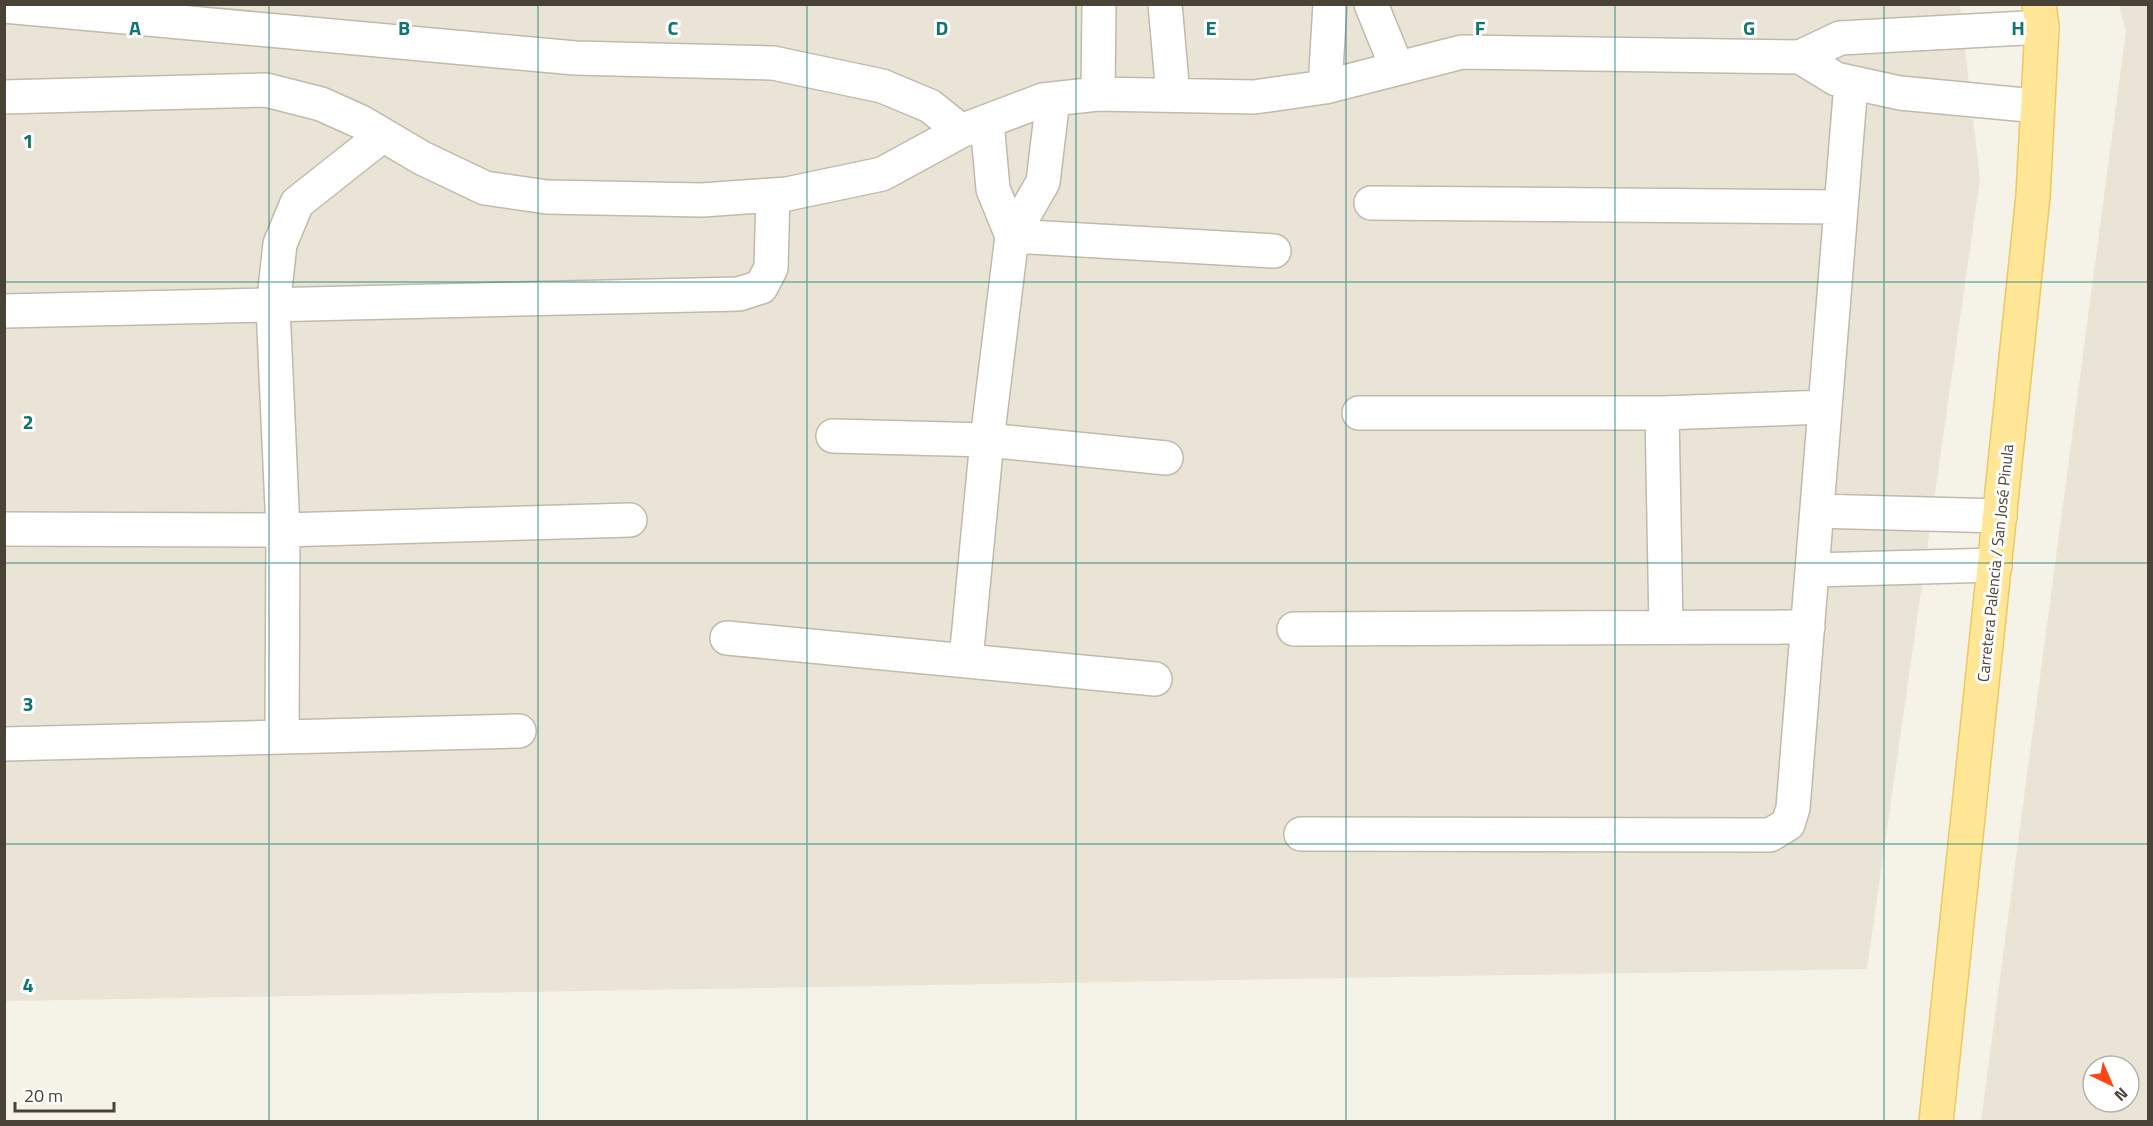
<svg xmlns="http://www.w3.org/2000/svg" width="2153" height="1126" font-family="'Titillium Web',sans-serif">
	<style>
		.residential { fill: #e9e4d6; fill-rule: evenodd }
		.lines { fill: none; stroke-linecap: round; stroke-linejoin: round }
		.minor-casing { stroke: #c1baaa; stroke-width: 36 }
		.primary-casing { stroke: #ebc95f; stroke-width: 36 }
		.minor { stroke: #fff; stroke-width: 33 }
		.primary { stroke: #ffe797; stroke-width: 33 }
		.grid { fill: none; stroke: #0f766e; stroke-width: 1.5; stroke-opacity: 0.55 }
		.labels { text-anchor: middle; stroke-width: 6; stroke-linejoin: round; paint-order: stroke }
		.street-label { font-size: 16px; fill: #494236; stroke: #fff }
		.grid-label { font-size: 20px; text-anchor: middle; font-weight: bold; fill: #0f766e; stroke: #fff; stroke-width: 6; stroke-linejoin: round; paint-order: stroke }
	</style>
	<rect width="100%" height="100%" fill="#f5f2e8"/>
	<path class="residential" d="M4,5H1960L1980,179L1867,969L5,1001Z
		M2119,5H2148V1121H1981L2126,31ZM2093,1066H2129V1102H2093Z"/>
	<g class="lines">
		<g class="minor-casing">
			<path id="minor" d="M1165,4L1173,95
				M1371,4L1397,68
				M4,6L575,58L773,63L882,86L930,106L961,131
				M1800,57L1836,79L1900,93L2037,106
				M1325,87L1330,4
				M1098,94L1099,4
				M4,97L266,90L321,104L361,122L422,158L485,188L547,197L702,200L787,194L882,174L961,131L1043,100L1098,94L1254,97L1325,87L1462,52L1800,57L1840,38L2042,27
				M987,122L993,189L1012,236L1274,251
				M1371,203L1841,207
				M4,311L739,294L761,287L771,268L773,195
				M1359,413H1662L1825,407
				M1662,413L1666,627
				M833,436L987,440L1166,458
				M1817,511L2000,516
				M4,529L283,530L630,520
				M1812,570L1995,565
				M1294,629L1808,627
				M727,638L1155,679
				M966,660L987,440L1012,236L1043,182L1053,99
				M282,736L283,530L273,307L280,244L297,203L383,135
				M4,744L519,731
				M1301,834L1770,835L1788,824L1793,808L1851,83"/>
		</g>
		<g class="primary-casing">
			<path id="primary" d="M1936,1122L2033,196L2042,27L2039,4"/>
		</g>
		<use href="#minor" class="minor"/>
		<use href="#primary" class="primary"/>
	</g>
	<path class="grid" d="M269,4V1122M538,4V1122M807,4V1122M1076,4V1122M1346,4V1122M1615,4V1122M1884,4V1122M4,282H2148M4,563H2148M4,844H2148"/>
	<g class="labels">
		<g class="street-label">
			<text transform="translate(1995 563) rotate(-84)" y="6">Carretera Palencia / San José Pinula</text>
		</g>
	</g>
	<g class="grid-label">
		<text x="135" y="35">A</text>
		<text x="404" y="35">B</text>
		<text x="673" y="35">C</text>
		<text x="942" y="35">D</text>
		<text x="1211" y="35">E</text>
		<text x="1480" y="35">F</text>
		<text x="1749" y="35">G</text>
		<text x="2018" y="35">H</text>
		<text x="28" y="148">1</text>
		<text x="28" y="429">2</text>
		<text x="28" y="711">3</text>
		<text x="28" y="992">4</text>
	</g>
	<rect width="2153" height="1126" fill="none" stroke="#494236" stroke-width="12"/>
	<g transform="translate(2111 1084) rotate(136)"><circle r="28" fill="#ffffff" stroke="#b6b3af" stroke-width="1.5"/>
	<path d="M0-4.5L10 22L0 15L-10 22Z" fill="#ff4415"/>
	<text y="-9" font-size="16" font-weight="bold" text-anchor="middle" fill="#494236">N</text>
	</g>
	<path d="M15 1102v9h99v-9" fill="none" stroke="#494236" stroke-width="3"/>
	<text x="24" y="1102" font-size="18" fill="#494236" stroke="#ffffff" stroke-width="4.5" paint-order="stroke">20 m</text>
</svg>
